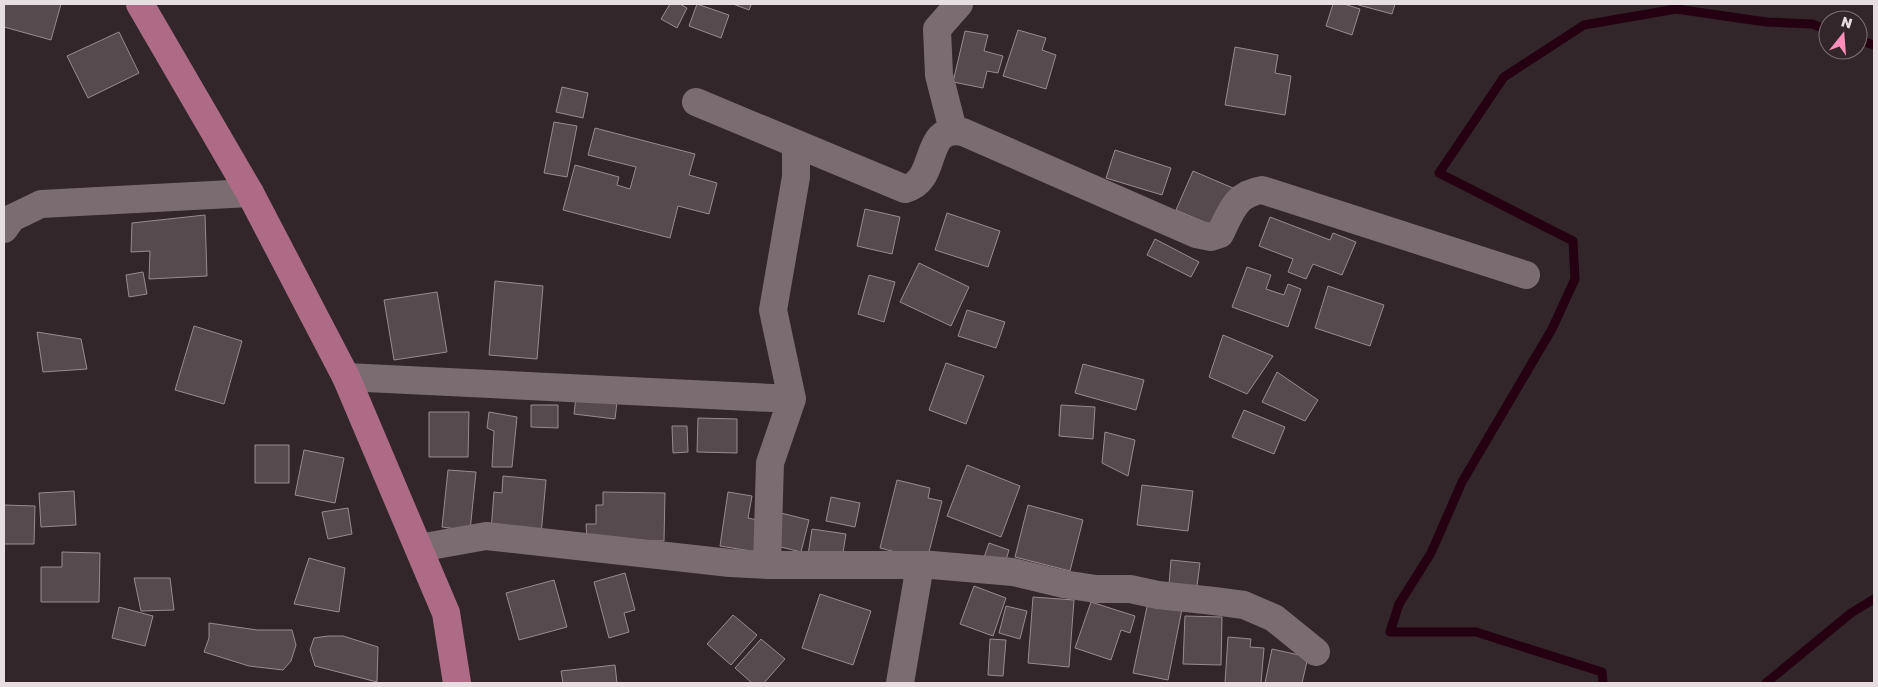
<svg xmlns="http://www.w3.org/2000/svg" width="1878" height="687" font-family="'Golos Text',sans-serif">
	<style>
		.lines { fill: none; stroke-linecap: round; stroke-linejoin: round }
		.stream { stroke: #240010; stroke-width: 9 }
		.building { fill: #574a4e; stroke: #9a8a8f }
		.minor { stroke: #7b6c71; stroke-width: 28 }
		.major { stroke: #ae6b85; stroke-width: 28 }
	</style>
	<rect width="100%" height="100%" fill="#32262a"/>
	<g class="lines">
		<path class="stream" d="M1858,40L1874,45
			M1603,683L1602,672L1476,632H1390L1399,604L1431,553L1462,482L1552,329L1575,279L1573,241L1439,173L1504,77L1584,25L1676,9L1766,22L1812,24L1828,30
			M1766,683L1851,613L1874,599"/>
	</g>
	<path class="building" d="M4,4H61L51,40L4,27Z
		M670,4H680L687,8L677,28L661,19Z
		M697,4L729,15L721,38L689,26Z
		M733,4H747L751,5L749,10Z
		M1333,4H1344L1360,9L1352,35L1326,26Z
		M1355,4H1395L1392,14Z
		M1018,30L1046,38L1042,50L1056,55L1046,89L1003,76Z
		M965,31L988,35L984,51L1003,56L998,73L987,71L983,88L953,82Z
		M119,32L139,73L88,98L67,56Z
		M1235,47L1278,55L1275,73L1291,76L1285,115L1225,105Z
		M562,87L588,93L583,118L556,112Z
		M554,122L577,126L567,177L544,173Z
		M595,128L695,154L689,175L717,183L709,214L678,206L670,238L563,210L575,165L619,177L617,185L630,189L636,167L588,155Z
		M1115,150L1171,168L1162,195L1106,178Z
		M1193,171L1233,188L1216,227L1176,210Z
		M865,209L900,217L892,254L857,246Z
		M947,213L1000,231L988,267L935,250Z
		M205,215L207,276L149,279L150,251L131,252L132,223Z
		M1270,217L1330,240L1333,233L1356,242L1342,275L1313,264L1306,279L1288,272L1293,259L1259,246Z
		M1155,239L1199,262L1191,277L1147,255Z
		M919,263L969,287L951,326L900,302Z
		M1247,267L1271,275L1266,289L1284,295L1288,284L1301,289L1288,327L1232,307Z
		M143,272L147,294L129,297L126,275Z
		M869,275L895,282L884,322L858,314Z
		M495,281L543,286L537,359L489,355Z
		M1328,286L1384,305L1370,346L1315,328Z
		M437,292L447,352L394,360L384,300Z
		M967,310L1005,322L996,348L958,336Z
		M194,326L242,341L224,404L175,390Z
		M37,332L81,339L87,369L43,372Z
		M1223,335L1273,356L1247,394L1209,377Z
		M946,363L984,376L966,424L929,410Z
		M1083,364L1144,380L1136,410L1075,393Z
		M1277,372L1318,400L1305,421L1262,402Z
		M576,397L617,402L615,419L574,414Z
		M531,405H558V428L531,427Z
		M1061,405L1095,407L1093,439L1059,436Z
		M1244,410L1285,427L1274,454L1232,437Z
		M429,412H469L468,457H429Z
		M489,412L517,417L512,467H492L494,431L487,428Z
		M698,418L737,419V453L697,452Z
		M672,426H687L688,452L673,453Z
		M1105,432L1135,440L1128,476L1102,463Z
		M255,445H289V483H255Z
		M304,450L344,458L335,503L295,495Z
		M967,465L1020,486L1001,537L947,516Z
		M448,470L476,472L470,531L442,527Z
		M503,476L546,480L541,535L491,531L494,492L502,493Z
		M897,480L930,488L928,498L942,501L927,560L880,548Z
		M1142,485L1193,491L1188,531L1137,525Z
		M74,491L76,525L41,527L39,493Z
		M603,492L665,493L664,541L587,540L586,524H596V505H603Z
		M728,492L752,496L748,518L762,521L757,552L720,546Z
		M831,497L860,503L855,527L826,521Z
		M4,505L35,506L34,544H4Z
		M1028,505L1083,520L1070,571L1015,557Z
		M348,508L352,534L328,539L322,512Z
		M781,513L809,520L801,552L773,545Z
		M812,529L846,534L842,559L808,555Z
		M989,543L1009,550L1003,570L982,563Z
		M62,552L100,553L99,602H41V567H62Z
		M309,558L345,568L339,612L294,604Z
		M1171,560L1200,563L1197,586L1169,584Z
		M625,573L635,610L624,613L629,632L609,638L594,582Z
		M134,578H170L174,610L141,611Z
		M554,580L567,627L519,640L506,593Z
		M974,586L1006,598L993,636L960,624Z
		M820,594L871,611L853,665L802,648Z
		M1033,597L1074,600L1069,667L1028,663Z
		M1091,602L1135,616L1130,633L1121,630L1111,660L1075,648Z
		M1148,602L1182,609L1168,680L1133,673Z
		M1006,606L1027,611L1020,639L999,633Z
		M119,607L153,616L145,646L112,638Z
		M733,615L757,635L731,665L707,644Z
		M1185,616L1222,617L1221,665L1183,664Z
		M209,623L257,630H292L296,645L291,661L283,670L249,666L204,652L209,638Z
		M328,636H343L378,647L377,682L315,666L310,650L314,638Z
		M1228,637L1251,639L1250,647L1264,648L1261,683H1225Z
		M761,639L785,659L764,683H752L735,668Z
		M990,639L1006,640L1003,676L988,675Z
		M1272,649L1308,657L1302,683H1265Z
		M615,665L617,683H563L561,671Z"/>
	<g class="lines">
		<path class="minor" d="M696,102L905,189C940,181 921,124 963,132L1196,234L1211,237L1220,234C1231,212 1235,194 1262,190L1526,275
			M953,130L939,75L937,29L959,4
			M4,229L12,218L41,204L250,193
			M346,377L792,399
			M419,548L486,536L730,563L767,565H932L1013,572L1063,584L1096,589H1130L1158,595L1214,601L1244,605L1274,618L1316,652
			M767,565L770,463L792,399L773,310L796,177V144
			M900,683L920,565"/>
		<path class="major" d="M140,4L250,193L346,377L446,613L457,683"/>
	</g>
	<rect width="1878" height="687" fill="none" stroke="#e6dee1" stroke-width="10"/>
	<g transform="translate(1843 35) rotate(17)"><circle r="24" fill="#32262a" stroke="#7a7073"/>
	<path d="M0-4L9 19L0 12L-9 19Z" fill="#ff8eba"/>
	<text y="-8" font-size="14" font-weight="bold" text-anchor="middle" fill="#e6dee1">N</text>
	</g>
</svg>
